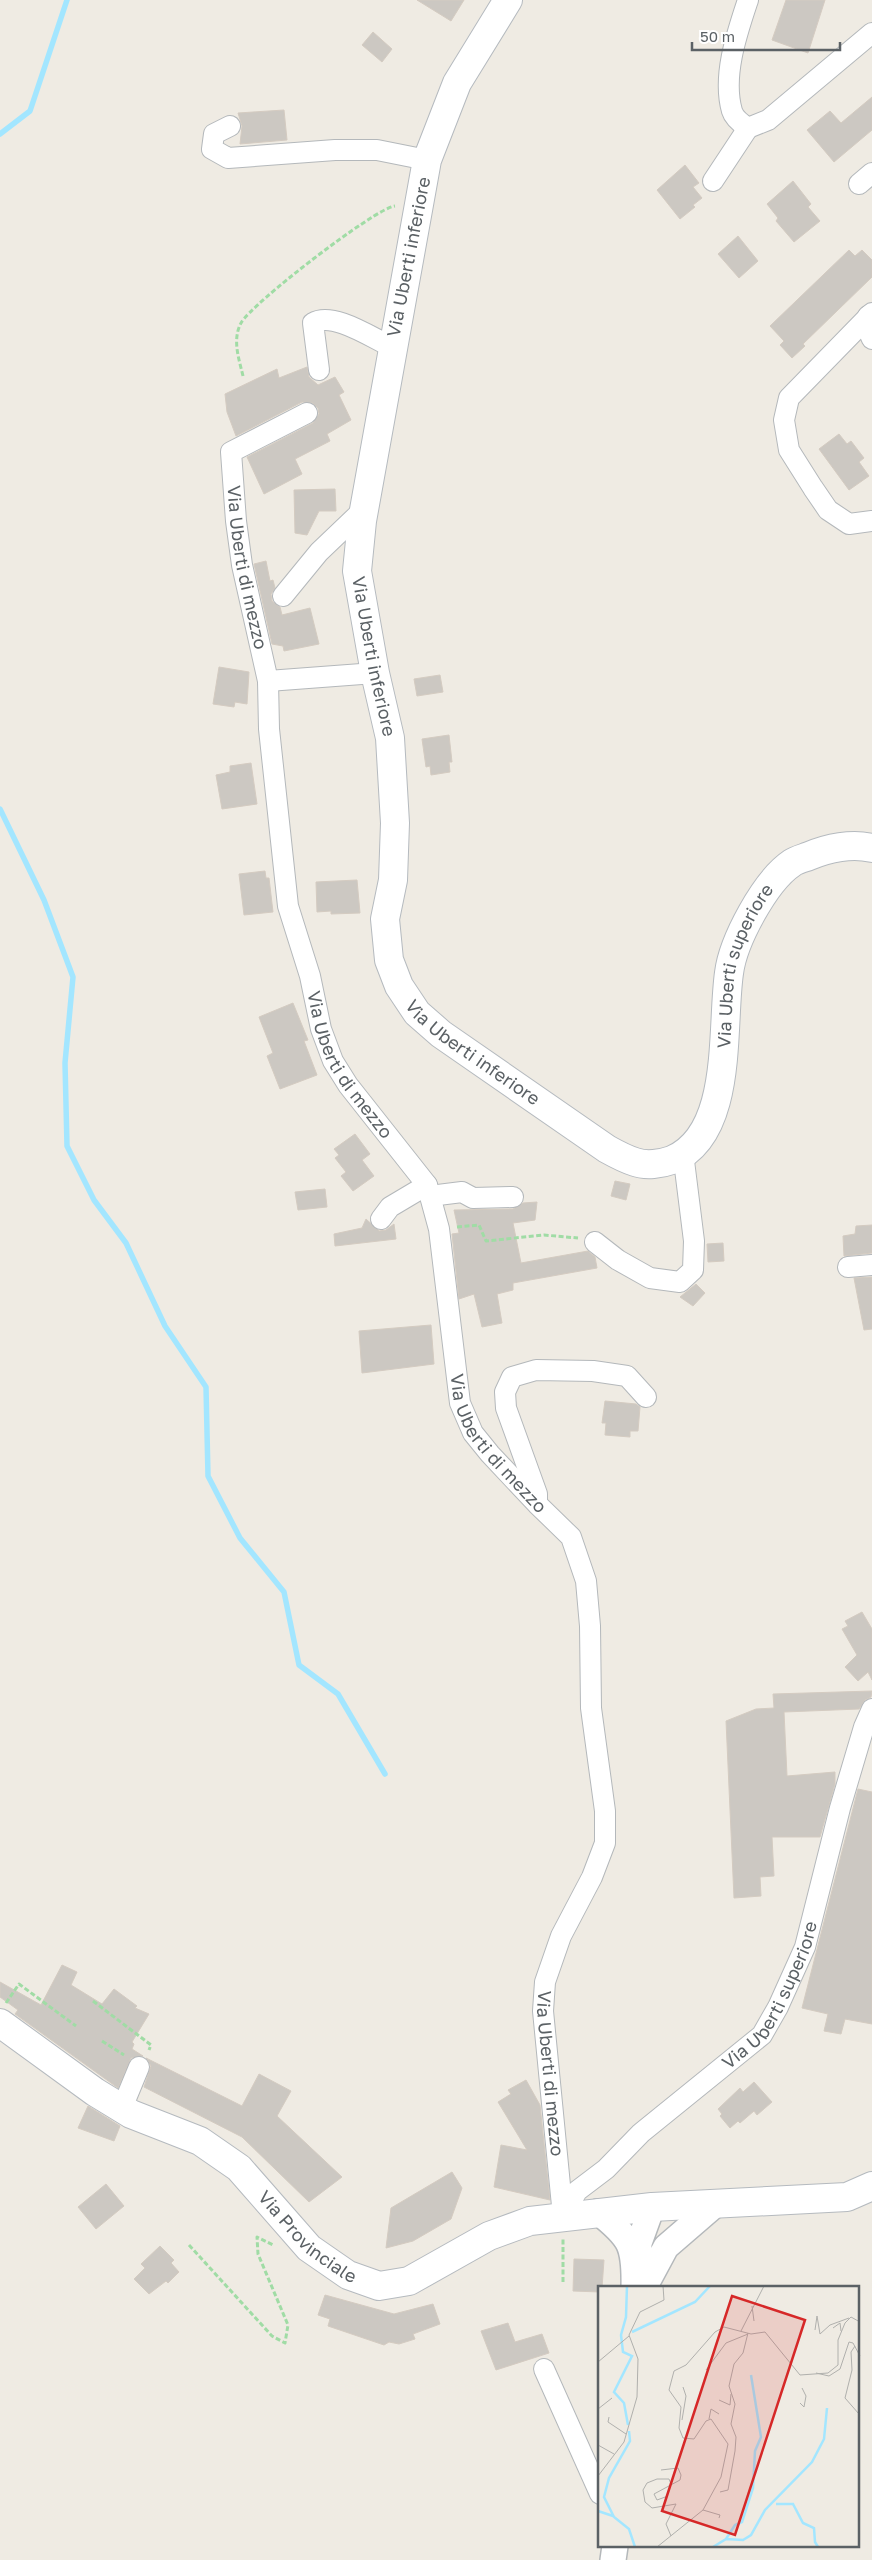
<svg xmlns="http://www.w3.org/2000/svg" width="872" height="2560" font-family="'Golos Text',sans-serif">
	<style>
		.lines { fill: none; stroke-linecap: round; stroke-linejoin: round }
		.stream { stroke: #a3e6ff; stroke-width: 5.5 }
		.building { fill: #ccc8c2; stroke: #d4cbc1 }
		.minor-casing { stroke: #b4b8bb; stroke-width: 22 }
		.tertiary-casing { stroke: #b4b8bb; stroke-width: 28 }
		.secondary-casing { stroke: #b5babf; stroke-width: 30 }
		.path { stroke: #a0dca5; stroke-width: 3; stroke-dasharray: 5 2.5; stroke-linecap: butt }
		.minor { stroke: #fff; stroke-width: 20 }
		.tertiary { stroke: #fff; stroke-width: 25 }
		.secondary { stroke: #fff; stroke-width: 28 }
		.labels { text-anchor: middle; stroke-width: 4; stroke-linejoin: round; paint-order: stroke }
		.street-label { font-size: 18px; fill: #5b6165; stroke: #fff }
		.inset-river { fill: none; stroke: #a3e6ff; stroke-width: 2.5 }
		.inset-road { fill: none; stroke: #b0b0ad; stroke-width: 1 }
		.view { fill: #d62828; fill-opacity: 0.15; stroke: #d62828; stroke-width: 2.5 }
		.inset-edge { fill: none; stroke: #5b6165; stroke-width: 2.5 }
	</style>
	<rect width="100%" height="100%" fill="#efebe3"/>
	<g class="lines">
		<path class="stream" d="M0,134L30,111L67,0
			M0,809L44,900L73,977L65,1063L67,1146L94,1200L126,1243L165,1326L206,1387L208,1476L240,1538L284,1592L299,1665L338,1694L385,1774"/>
	</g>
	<path class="building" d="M417,0H464L451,21Z
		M786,0H825L808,53L772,40Z
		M373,32L392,49L382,62L362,45Z
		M872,97V130L834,162L807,130L830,111L841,123Z
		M284,110L287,140L240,144L242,126L238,113Z
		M685,165L699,183L693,187L702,198L693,205L695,207L680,219L657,190Z
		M793,181L811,204L808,207L820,221L794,242L776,221L778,218L767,204Z
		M738,236L758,261L739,278L718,254Z
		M849,250L855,256L862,250L872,260V277L803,344L805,346L792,358L780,345L784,341L770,326Z
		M307,367L309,377L318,385L335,377L344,392L339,395L351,420L327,434L330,441L295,459L302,474L264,494L247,457L313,423L319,414L318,408L313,403L302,402L236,436L227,412L225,394L277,369L279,378Z
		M839,434L847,444L851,441L864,458L859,462L869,476L849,490L819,449Z
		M335,489L336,511H319L307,535L295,533L294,490Z
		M266,561L270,581L273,580L275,588L271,594L272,601L280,607L282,615L310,608L319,644L284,651L283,646L272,644L254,564Z
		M219,667L249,672L247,704L235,702L234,707L213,704Z
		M440,675L443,692L417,696L414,679Z
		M449,735L452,762H449L450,772L431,775L430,766L426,767L422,739Z
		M251,763L257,804L222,809L216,775L230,772V766Z
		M265,871L266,878H269L273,912L244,915L239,874Z
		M357,880L360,913L331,914V911L317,912L316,882Z
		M293,1003L308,1040L304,1041L317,1075L280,1089L267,1056L273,1053L259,1017Z
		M355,1134L370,1154L362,1160L374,1176L353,1191L341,1176L346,1172L335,1158L339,1155L334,1149Z
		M615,1181L630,1184L626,1200L611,1196Z
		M325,1189L327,1207L298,1210L295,1192Z
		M537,1202L535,1220L513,1223L521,1263L588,1251L595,1257L597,1268L513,1283V1290L497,1294L502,1323L482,1327L474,1294L459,1299L452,1234L459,1233L454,1210L513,1209L523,1203Z
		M366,1219L379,1231L386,1230L394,1224L396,1239L335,1246L334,1234L362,1228Z
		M872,1225V1253L844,1256L843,1236L855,1234L856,1226Z
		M723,1243L724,1261L708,1262L707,1244Z
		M872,1277V1329L864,1330L854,1278Z
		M696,1284L705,1293L693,1306L680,1297Z
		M431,1325L434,1364L362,1373L359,1331Z
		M605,1401L636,1404L640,1407L638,1431H630V1437L605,1435L606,1423H602Z
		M862,1612L872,1629V1680L868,1672L858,1681L845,1667L857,1655L842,1629L848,1626L845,1621Z
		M872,1691L871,1697L865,1700L859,1709L784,1712L787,1776L835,1772V1784L820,1837H772L774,1876L760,1877L761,1896L734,1898L726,1721L756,1709L774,1708L773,1694Z
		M858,1789L872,1792V2024L845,2019L841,2034L824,2031L828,2014L802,2008Z
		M62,1965L77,1972L71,1985L102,2004L114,1989L137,2006L135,2008L149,2014L132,2042L134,2044L132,2049L143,2056L131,2058L118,2088L15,2014L18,2010L0,1997V1982L41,2005Z
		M146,2058L242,2106L259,2074L291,2091L277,2116L342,2177L309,2202L242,2137L144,2087L151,2066Z
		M526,2080L540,2105L550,2200L494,2187L501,2145L527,2150L498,2102L511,2094L508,2090Z
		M754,2082L772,2102L757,2115L754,2111L740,2123L738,2121L730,2128L720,2116L722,2114L718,2109L740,2088L743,2092Z
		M88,2106L120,2126L114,2141L78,2128Z
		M452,2172L462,2188L451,2219L413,2241L386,2248L391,2208Z
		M106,2184L124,2206L96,2229L78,2207Z
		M160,2246L174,2260L171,2263L179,2272L168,2283L166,2281L149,2294L134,2279L145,2268L141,2264Z
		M574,2259L604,2260L602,2288H600V2292L573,2291Z
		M325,2295L394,2314L433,2304L440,2324L413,2334L415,2339L399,2344L389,2342L384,2345L328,2326L330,2319L318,2315Z
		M508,2323L515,2342L542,2334L549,2353L496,2370L481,2331Z"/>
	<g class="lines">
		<g class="minor-casing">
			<g id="minor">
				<path d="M748,0C737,33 722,76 732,111C734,118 742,124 748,128L768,120L872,33"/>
				<path d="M230,126L214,134L212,149L228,158L335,150H377L427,160"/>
				<path d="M713,181L748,128"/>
				<path d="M859,184L872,173"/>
				<path d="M872,313L789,398L784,420L789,450L813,488L828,510L849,524L872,521"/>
				<path d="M868,316V330L872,339"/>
				<path d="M319,370L313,323C333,311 372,338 392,347"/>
				<path id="s1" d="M307,413L231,452L236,521L242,565L268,681L269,729L288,906L310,976L321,1029L333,1061L348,1085L427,1185L439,1229L460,1403L473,1433L490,1454L537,1504L571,1537L586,1581L590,1626L591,1708L605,1811V1843L592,1877L561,1936L545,1982L543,2011L563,2216"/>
				<path d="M283,596L319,552L364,509"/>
				<path d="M268,681L375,673"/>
				<path d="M430,1196L462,1192L473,1198L513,1197"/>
				<path d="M381,1219L390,1207L427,1185"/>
				<path d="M595,1242L618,1260L650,1278L680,1282L693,1270L694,1241L683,1153"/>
				<path d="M848,1267L872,1265"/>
				<path d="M537,1502V1494L506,1408L505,1392L512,1377L536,1370L593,1371L627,1376L646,1397"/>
				<path d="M122,2108L139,2067"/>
				<path id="s2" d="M563,2216L577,2191L606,2169L641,2133L762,2035L778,2007L805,1947L840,1808L864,1727L872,1709"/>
				<path d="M544,2369L600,2494"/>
			</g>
		</g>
		<g class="tertiary-casing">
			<path id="tertiary" d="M598,2212C631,2238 635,2246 634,2288
				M638,2265L639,2243L652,2207
				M644,2288L666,2247L717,2203
				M613,2560L615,2546"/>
		</g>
		<g class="secondary-casing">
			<g id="secondary">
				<path id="s3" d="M508,0L457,83L427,160L362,521L357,571L375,673L390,738L395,823L393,880L385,919L389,960L399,986L417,1013L441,1034L607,1149C616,1154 625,1159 635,1162C646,1166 661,1164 672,1160C734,1134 721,1028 729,973C733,941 765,881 792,863C796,860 804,858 809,856C828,848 852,843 872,848"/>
				<path id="s4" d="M0,2023L95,2092L131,2114L200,2141L239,2168L309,2248L348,2275L379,2286L409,2281L489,2236L530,2221L652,2207L847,2197L872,2186"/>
			</g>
		</g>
		<path class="path" d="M243,376C239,359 232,340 241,323C250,305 375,208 395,206
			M457,1227L479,1225L486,1241L544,1235L578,1238
			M93,2001L151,2045L149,2050
			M6,2003L19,1984L76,2026
			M102,2041L124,2055
			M189,2245L272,2336L285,2343L288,2325L258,2254L257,2237L273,2245
			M563,2282V2239"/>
		<use href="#minor" class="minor"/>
		<use href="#tertiary" class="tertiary"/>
		<use href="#secondary" class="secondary"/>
	</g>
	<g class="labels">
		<g class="street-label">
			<text transform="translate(409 257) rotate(-79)" y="6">Via Uberti inferiore</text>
			<text dy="6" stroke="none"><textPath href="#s1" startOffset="202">Via Uberti di mezzo</textPath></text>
			<text dy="6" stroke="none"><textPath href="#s3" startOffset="684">Via Uberti inferiore</textPath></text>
			<text dy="6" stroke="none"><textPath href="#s3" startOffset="1569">Via Uberti superiore</textPath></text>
			<text dy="6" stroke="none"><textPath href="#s3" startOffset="1119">Via Uberti inferiore</textPath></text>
			<text dy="6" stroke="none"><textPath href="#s1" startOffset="716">Via Uberti di mezzo</textPath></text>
			<text dy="6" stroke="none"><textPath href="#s1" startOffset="1136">Via Uberti di mezzo</textPath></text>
			<text dy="6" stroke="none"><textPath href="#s2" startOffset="309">Via Uberti superiore</textPath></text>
			<text dy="6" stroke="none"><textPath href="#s1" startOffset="1811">Via Uberti di mezzo</textPath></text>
			<text dy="6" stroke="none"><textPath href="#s4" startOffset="379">Via Provinciale</textPath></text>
		</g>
	</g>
	<g transform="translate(598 2286)">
		<rect width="261" height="261" fill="#efebe3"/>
		<path class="inset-river" d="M29,0L28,31L23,49L25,66L34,70L16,106L26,117L30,139M34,46L97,16L112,0M31,145L32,155L11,192L6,211L16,231L31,243L37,261M178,218H195L205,237L216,242L217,256L220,261M0,225L15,230M128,253L145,254L153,249L167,224L214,176L226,153L229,122M115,261L128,253L137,239L144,236L155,202L157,165L163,151L153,89"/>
		<path class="inset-road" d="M154,20L156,35M235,42L242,37L243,45M217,44L219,30L222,48L232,39L251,32M143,45L166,0M257,60L253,66L254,84L247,112L261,128V158M0,76L31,50M108,84L128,57L150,48M218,87L231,90L242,83L251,56L255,57L262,70M121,114L132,119L133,108M202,117L206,121L208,110L204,102M0,123L14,112M11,131L10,136L28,148M111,133L113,123L121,128M84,134L88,110L85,101M0,159L16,168M63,184L80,182L83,189L82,194L56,208L59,214L70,210M0,190L26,156L39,111L40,73L31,49L42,26L66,14L65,0M73,198L71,193H59L49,197L45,204L47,216L54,222L78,218L68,238L73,250M122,206L130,204L137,165L138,151L133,138L137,118L131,100L136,78L145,67L150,47M105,224L122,229L121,232M59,261L105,224L123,191L130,158L113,133L108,135L96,153L85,152L81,142L83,121L71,104L76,85L88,79L117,46L126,41L153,48L167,46L202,89L230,87L240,79V54L247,37L253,31L262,36"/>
		<path class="view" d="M134,10L207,34L137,249L64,225Z"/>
		<rect width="261" height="261" class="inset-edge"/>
	</g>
	<path d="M692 42v8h148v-8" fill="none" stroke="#5b6165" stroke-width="2.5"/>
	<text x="700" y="42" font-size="15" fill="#5b6165" stroke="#ffffff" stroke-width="4" paint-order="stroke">50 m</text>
</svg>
